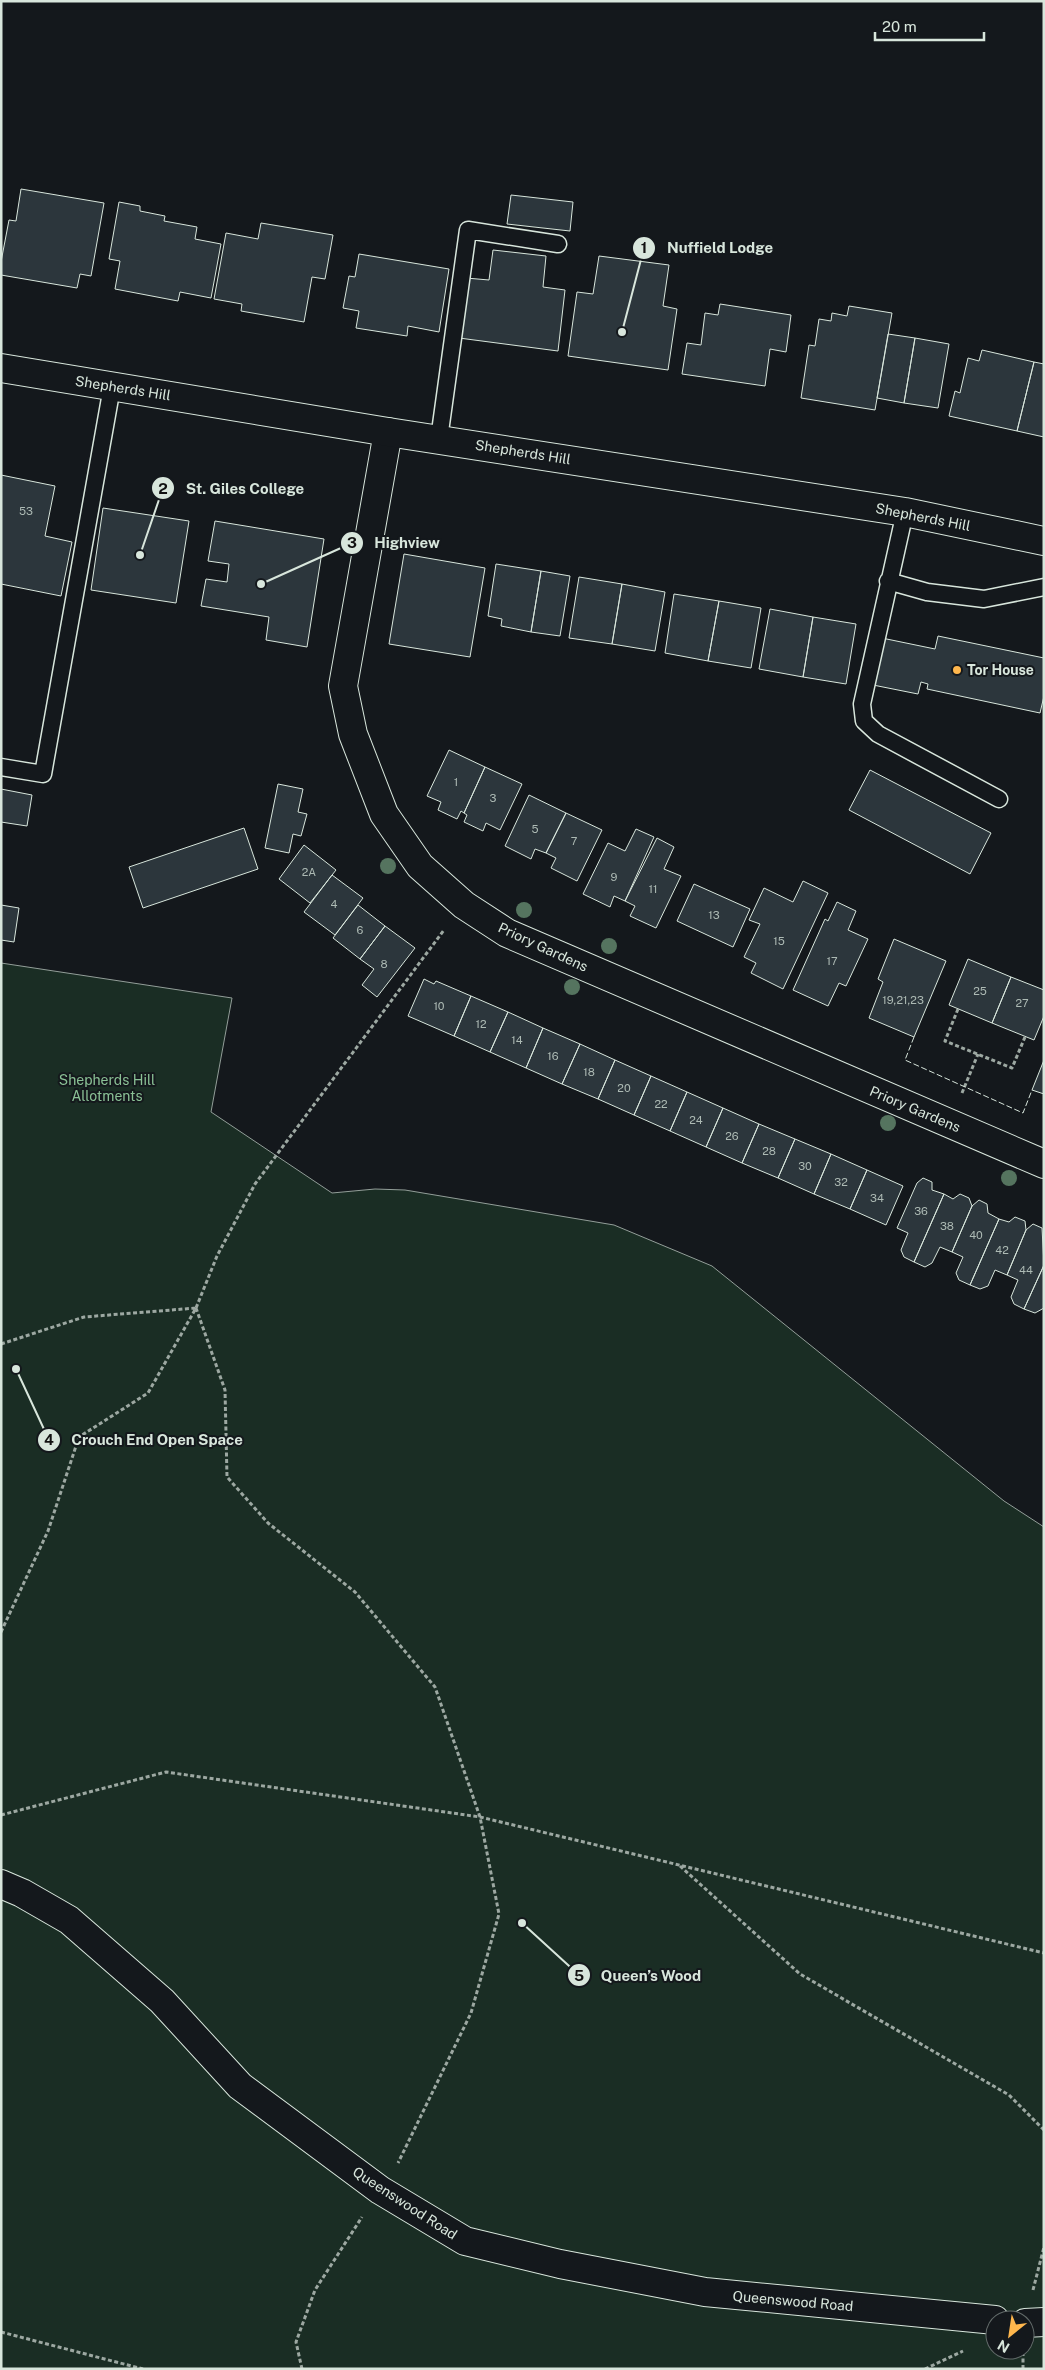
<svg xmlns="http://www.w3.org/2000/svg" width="1045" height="2370" font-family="'Public Sans',sans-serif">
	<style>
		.green { fill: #1a2d24; stroke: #939e99; fill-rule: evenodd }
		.building { fill: #2c363c; stroke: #d8e6dc }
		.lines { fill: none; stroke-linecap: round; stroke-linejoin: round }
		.lane-casing { stroke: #d8e6dc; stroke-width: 19 }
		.street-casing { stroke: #d8e6dc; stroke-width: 30 }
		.secondary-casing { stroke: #d8e6dc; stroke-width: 30 }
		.path { stroke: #9da8a2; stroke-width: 3; stroke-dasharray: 4 2.5; stroke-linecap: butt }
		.lane { stroke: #14181c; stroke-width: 16 }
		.street { stroke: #14181c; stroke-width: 28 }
		.secondary { stroke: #14181c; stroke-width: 28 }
		.fence { stroke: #d8e6dc; stroke-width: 1; stroke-dasharray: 6 2.5; stroke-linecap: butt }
		.tree { fill: #55745f }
		.poi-dot { fill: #ffb74d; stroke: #14181c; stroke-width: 2 }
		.labels { text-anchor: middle; stroke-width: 4; stroke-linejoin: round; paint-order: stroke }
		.number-label { font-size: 11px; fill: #adbab4 }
		.street-label { font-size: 14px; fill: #d8e6dc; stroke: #14181c }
		.poi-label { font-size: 14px; font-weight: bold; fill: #d8e6dc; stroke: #14181c; text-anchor: start }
		.park-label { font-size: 14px; fill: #8ac095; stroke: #14181c }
		.leader { fill: none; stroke: #d8e6dc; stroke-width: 2 }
		.callout-dot { fill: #d8e6dc; stroke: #14181c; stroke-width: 2 }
		.mark-label { font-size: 15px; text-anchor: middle; font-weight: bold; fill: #111 }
		.callout-label { font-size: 15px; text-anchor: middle; font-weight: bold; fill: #d8e6dc; stroke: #14181c; stroke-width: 4; stroke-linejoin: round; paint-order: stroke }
	</style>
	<rect width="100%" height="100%" fill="#14181c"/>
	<path class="green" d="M1,963L232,998L211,1112L332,1193L375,1189L405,1190L614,1225L712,1266L1004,1501L1044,1527V2369H1ZM995,2320H1025V2350H995Z"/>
	<path class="building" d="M21,189L104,203L91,276L80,274L77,288L1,275V262L9,220L16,221Z
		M511,195L573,202L570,231L507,224Z
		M119,202L140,206V211L165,216L164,221L197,227L195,239L221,244L211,298L180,292L178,301L115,289L120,261L109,259Z
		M261,223L333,235L325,279L312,277L304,322L241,311L242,304L214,299L226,233L258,239Z
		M493,250L546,256L543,287L565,290L558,351L459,338L466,278L489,280Z
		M359,254L449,269L439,332L408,326L407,336L356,328L359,311L343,308L349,276L355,277Z
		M599,256L669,265L663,306L677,309L668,370L568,356L577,292L593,294Z
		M720,304L791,315L786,352L770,349L765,386L682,374L687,343L701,345L705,313L718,315Z
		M849,306L892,313L875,410L801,398L809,345L815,346L819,319L831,321L832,313L847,316Z
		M888,334L915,338L904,403L877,398Z
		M915,338L949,344L938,408L904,403Z
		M982,350L1034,362L1017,431L949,416L955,391L960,393L968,358L979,361Z
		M1034,362L1044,364V437L1017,431Z
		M1,475L55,486L45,536L72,542L61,596L1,584Z
		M103,508L189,521L176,603L91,590Z
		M215,521L324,539L307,647L266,640L269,617L201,606L206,579L227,582L229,564L208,561Z
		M404,554L485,568L470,657L389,644Z
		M496,564L541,571L531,632L501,626L502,619L488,616Z
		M541,571L570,576L560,636L531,632Z
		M579,577L622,584L612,644L569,638Z
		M622,584L665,592L655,651L612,644Z
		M674,594L719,601L708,661L665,653Z
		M719,601L761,608L751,668L708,661Z
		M770,609L813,617L803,677L759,669Z
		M813,617L856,624L846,684L803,677Z
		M938,636L1044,658V696L1040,713L927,689L928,684L921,682L918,694L868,684L877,637L935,649Z
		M449,750L485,767L464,813L461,811L457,819L438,810L441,802L427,796Z
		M485,767L522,784L500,830L486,823L483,831L464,822L467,815L464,813Z
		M870,770L991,833L970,874L849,810Z
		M278,784L303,789L298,812L307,814L301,836L293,834L289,853L265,848Z
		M1,789L32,795L27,826L1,822Z
		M529,795L566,813L546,853L535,849L531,859L505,846Z
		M566,813L602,830L577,881L551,868L556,858L546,853Z
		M244,828L258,869L143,908L129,867Z
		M636,829L654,837L625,901L614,896L610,907L583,894L608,843L625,851Z
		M657,838L674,847L664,869L681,876L656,928L630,916L635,906L625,901Z
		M304,845L336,870L310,903L279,879Z
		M332,875L363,898L335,935L304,912Z
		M803,881L828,893L783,989L751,973L756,963L744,957L760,924L749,920L764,888L793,902Z
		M694,884L750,909L733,947L677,921Z
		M837,902L856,911L848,930L868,939L846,986L839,983L828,1006L793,990L825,919L828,921Z
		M1,905L19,908L14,942L1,940Z
		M358,905L385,926L360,959L333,938Z
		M385,926L415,948L377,997L362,985L374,969L360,959Z
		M894,939L946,961L914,1037L869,1018L883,982L878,979Z
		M968,959L1011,977L992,1023L949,1005Z
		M1011,977L1044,990V1016L1034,1040L992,1023Z
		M424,979L434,984L436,981L471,996L454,1036L408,1016Z
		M471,996L508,1012L490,1052L454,1036Z
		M508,1012L543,1028L526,1068L490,1052Z
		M543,1028L580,1044L562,1084L526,1068Z
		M580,1044L615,1060L598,1099L562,1084Z
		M615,1060L651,1076L634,1115L598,1099Z
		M1044,1060V1094L1032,1090Z
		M651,1076L687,1092L670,1131L634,1115Z
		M687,1092L723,1108L706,1147L670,1131Z
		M723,1108L759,1124L742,1163L706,1147Z
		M759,1124L795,1139L778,1178L742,1163Z
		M795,1139L831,1154L814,1194L778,1178Z
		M831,1154L867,1170L850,1209L814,1194Z
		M867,1170L903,1186L886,1225L850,1209Z
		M923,1178L932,1182V1190L944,1194L914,1262L904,1257L901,1250L908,1233L897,1228L917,1183Z
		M944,1194L953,1199L960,1194L969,1198L972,1206L952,1252L940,1247L932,1263L925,1267L914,1262Z
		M979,1200L987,1204L988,1213L999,1219L970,1285L959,1280L956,1273L963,1257L952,1252L972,1206Z
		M1015,1217L1025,1221L1026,1230L1007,1275L995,1270L988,1286L980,1289L970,1285L999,1219L1009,1222Z
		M1033,1224L1042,1228L1044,1265L1024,1309L1014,1304L1011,1297L1018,1280L1007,1275L1026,1230Z
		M1044,1265V1308L1035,1313L1024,1309Z"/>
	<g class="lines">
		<g class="lane-casing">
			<path id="lane" d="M439,439L468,230L558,244
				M905,512L862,704L864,721L878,734L999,799
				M888,581L927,592L984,599L1044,587
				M1,767L43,774L112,387"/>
		</g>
		<g class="street-casing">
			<path id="street" d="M388,432L343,686L353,734L384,814L420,866L464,905L507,933L1044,1164
				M1,1884L22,1893L69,1920L162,2001L240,2086L380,2190L465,2241L560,2264L705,2292L995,2320
				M1025,2323L1044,2322"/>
		</g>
		<g class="secondary-casing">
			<path id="secondary" d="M1,368L388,432L905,512L1044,541"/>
		</g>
		<path class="path" d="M958,1009L945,1041L1012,1068L1025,1037
			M962,1093L978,1054
			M196,1308L225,1390L227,1477L268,1523L355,1592L435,1687L480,1817L499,1914L471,2013L398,2163
			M1,1344L84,1317L196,1308
			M1,1632L48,1531L79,1437L148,1393L196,1308L217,1256L255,1184L444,930
			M1,1815L166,1772L480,1817L1044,1953
			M680,1866L800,1974L1009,2095L1044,2130
			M1033,2290L1044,2247
			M1,2332L143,2369
			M302,2369L296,2342L315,2290L362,2217
			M925,2369L963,2351
			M1023,2369V2354"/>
		<use href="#lane" class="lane"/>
		<use href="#street" class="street"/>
		<use href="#secondary" class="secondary"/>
		<path class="fence" d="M914,1037L905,1060L1023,1113L1032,1090"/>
	</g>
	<g class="tree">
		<circle cx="388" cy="866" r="8"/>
		<circle cx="524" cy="910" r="8"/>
		<circle cx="609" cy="946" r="8"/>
		<circle cx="572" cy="987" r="8"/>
		<circle cx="888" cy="1123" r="8"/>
		<circle cx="1009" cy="1178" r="8"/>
	</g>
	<circle class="poi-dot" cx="957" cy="670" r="5"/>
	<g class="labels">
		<g class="number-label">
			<text x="26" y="515">53</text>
			<text x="456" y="786">1</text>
			<text x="493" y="802">3</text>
			<text x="535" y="833">5</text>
			<text x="574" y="845">7</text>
			<text x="309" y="876">2A</text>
			<text x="614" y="881">9</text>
			<text x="653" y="893">11</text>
			<text x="334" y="908">4</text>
			<text x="714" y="919">13</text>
			<text x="360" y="934">6</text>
			<text x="779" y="945">15</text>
			<text x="832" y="965">17</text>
			<text x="384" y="968">8</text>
			<text x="980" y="995">25</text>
			<text x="903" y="1004">19,21,23</text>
			<text x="1022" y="1007">27</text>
			<text x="439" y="1010">10</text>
			<text x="481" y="1028">12</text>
			<text x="517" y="1044">14</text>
			<text x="553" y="1060">16</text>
			<text x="589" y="1076">18</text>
			<text x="624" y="1092">20</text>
			<text x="661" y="1108">22</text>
			<text x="696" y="1124">24</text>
			<text x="732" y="1140">26</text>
			<text x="769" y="1155">28</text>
			<text x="805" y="1170">30</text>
			<text x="841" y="1186">32</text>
			<text x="877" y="1202">34</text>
			<text x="921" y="1215">36</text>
			<text x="947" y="1230">38</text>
			<text x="976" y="1239">40</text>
			<text x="1002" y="1254">42</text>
			<text x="1026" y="1274">44</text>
		</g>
		<g class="street-label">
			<text transform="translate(123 388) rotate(9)" y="5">Shepherds Hill</text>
			<text transform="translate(523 452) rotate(9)" y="5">Shepherds Hill</text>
			<text transform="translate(923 517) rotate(11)" y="5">Shepherds Hill</text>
			<text transform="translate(543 947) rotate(25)" y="5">Priory Gardens</text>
			<text transform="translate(915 1109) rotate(23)" y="5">Priory Gardens</text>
			<text transform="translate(405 2203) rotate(33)" y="5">Queenswood Road</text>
			<text transform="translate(793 2301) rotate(5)" y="5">Queenswood Road</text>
		</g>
		<g class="poi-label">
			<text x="967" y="675">Tor House</text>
		</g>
		<g class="park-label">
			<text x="107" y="1085">Shepherds Hill<tspan x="107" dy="16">Allotments</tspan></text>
		</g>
	</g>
	<path class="leader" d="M622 332L644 248M140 555L163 488M261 584L352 543M16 1369L49 1440M522 1923L579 1975"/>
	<g class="callout-dot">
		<circle cx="622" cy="332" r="5"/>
		<circle cx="140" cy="555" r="5"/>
		<circle cx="261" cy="584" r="5"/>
		<circle cx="16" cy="1369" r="5"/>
		<circle cx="522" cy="1923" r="5"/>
		<circle cx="644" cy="248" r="12"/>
		<circle cx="163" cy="488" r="12"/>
		<circle cx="352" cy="543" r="12"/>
		<circle cx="49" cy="1440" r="12"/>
		<circle cx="579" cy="1975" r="12"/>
	</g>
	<g class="mark-label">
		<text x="644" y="253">1</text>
		<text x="163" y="494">2</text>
		<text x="352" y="548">3</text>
		<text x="49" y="1445">4</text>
		<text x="579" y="1981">5</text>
	</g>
	<g class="callout-label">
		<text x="720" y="253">Nuffield Lodge</text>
		<text x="245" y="494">St. Giles College</text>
		<text x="407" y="548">Highview</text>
		<text x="157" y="1445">Crouch End Open Space</text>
		<text x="651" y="1981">Queen’s Wood</text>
	</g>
	<rect width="1045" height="2370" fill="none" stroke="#d8e6dc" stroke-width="5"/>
	<g transform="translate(1010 2335) rotate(210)"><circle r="24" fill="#14181c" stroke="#626a69"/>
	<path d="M0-4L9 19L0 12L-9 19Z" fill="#ffb74d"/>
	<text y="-8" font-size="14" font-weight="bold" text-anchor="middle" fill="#d8e6dc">N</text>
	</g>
	<path d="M875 32v8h109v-8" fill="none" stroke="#d8e6dc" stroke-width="2.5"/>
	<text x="882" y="32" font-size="15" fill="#d8e6dc" stroke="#14181c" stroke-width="4" paint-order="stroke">20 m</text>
</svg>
